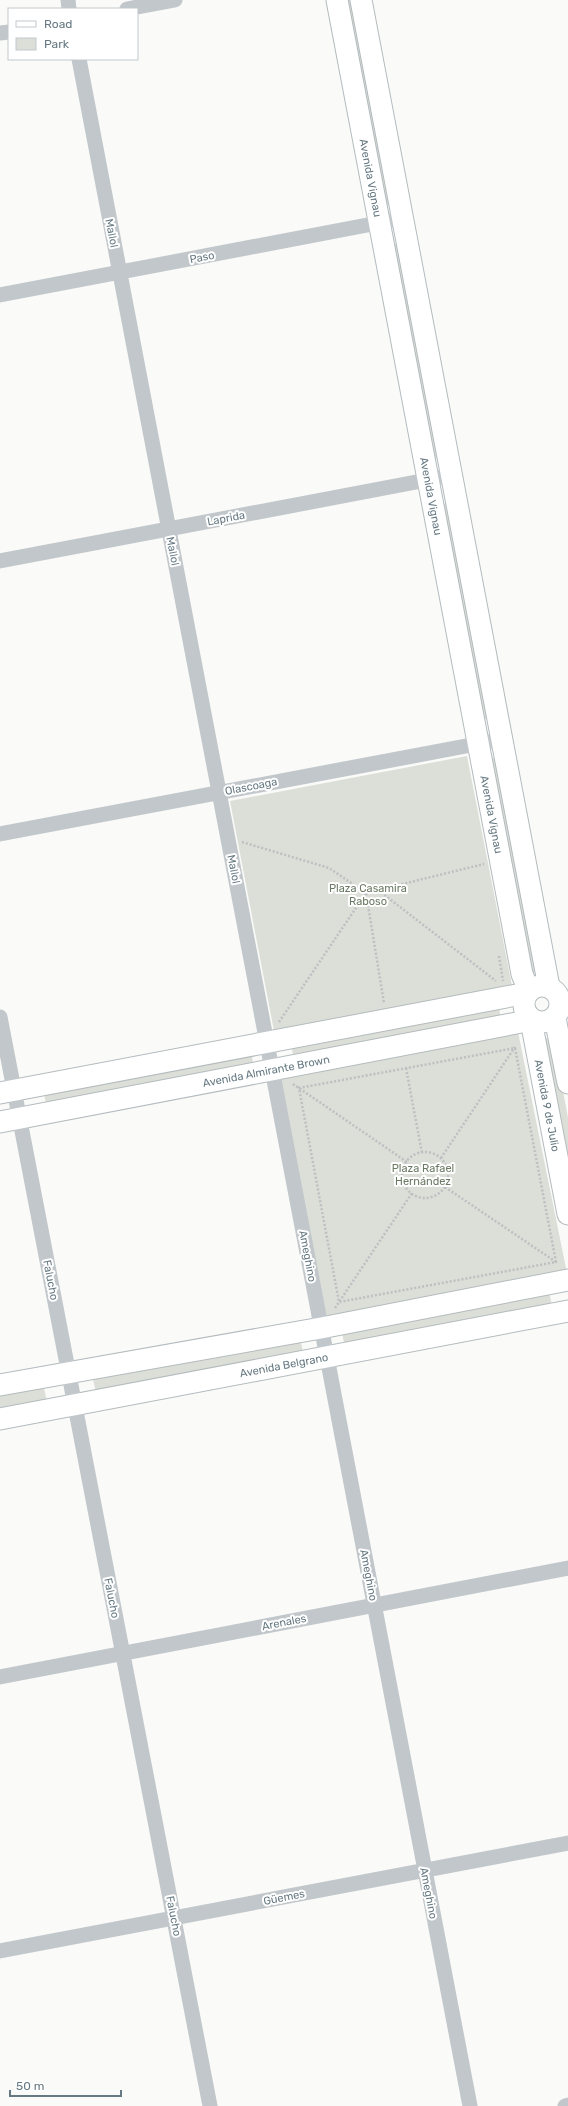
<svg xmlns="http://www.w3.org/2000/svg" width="568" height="2106" font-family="Rubik,sans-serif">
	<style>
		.green { fill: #dbdfd7 }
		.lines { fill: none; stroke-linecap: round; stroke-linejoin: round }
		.secondary-casing { stroke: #b4bbbe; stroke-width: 23 }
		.path { stroke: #bcc0c2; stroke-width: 2.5; stroke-dasharray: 2 2; stroke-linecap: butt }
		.street { stroke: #c1c7ca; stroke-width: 15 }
		.secondary { stroke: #fff; stroke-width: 21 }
		.labels { text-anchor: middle; stroke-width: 4; stroke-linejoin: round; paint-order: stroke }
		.street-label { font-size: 11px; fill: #667982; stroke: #fff }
		.park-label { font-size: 11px; fill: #6b7a64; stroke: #fff }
	</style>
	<rect width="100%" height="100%" fill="#fafaf8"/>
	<path class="green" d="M344,0H356L393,204L382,206Z
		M400,243L439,458L428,460L389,245Z
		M451,503L491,718L480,720L440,504Z
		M467,756L512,986L274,1031L230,801Z
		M499,757L538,972L527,974L487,759Z
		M498,1004L501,1018L294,1059L291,1045Z
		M518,1032L567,1273L328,1324L279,1075Z
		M553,1037L568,1118V1181L542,1039Z
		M251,1053L254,1067L47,1108L44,1094Z
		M549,1291L552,1306L345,1347L342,1333Z
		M300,1338L303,1352L96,1393L93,1379Z
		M44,1388L47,1402L0,1411V1396Z"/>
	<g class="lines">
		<g class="secondary-casing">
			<g id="secondary">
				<path id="s1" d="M337,0L522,974L529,991"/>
				<path d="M361,0L549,987"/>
				<circle cx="542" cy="1004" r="18"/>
				<path d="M555,1018L568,1083"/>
				<path id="s2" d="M535,1021L533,1031L568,1214"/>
				<path d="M0,1093L527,993"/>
				<path id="s3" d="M0,1122L532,1020"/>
				<path d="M0,1385L321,1328L568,1280"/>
				<path id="s4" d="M0,1419L568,1311"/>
			</g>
		</g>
		<path class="path" d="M242,842L329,868L366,893L384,1003
			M378,890L496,981
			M499,956L503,981
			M279,1022L366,893L484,864
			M515,1048L556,1262L339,1302L299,1088Z
			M406,1068L422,1153
			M293,1084L407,1162
			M402 1175a23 23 0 1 1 46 0a23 23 0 1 1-46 0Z
			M441,1158L515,1047
			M445,1187L556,1262
			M335,1308L412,1193"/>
		<path class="street" d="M68,0L69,9
			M127,9L175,0
			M0,33L9,32
			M79,59L470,2106
			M0,295L404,218
			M0,561L453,475
			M0,834L503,739
			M0,1017L210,2106
			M0,1677L568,1568
			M0,1951L568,1843
			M565,2106L568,2105"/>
		<use href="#secondary" class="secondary"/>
	</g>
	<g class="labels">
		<g class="street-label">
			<text dy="4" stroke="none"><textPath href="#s1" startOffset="181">Avenida Vignau</textPath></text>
			<text transform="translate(112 233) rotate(79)" y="4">Mallol</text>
			<text transform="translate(202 257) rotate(-11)" y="4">Paso</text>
			<text dy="4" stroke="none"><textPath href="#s1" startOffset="505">Avenida Vignau</textPath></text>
			<text transform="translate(226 518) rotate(-11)" y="4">Laprida</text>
			<text transform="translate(173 551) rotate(79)" y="4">Mallol</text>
			<text transform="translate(251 786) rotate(-11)" y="4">Olascoaga</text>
			<text dy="4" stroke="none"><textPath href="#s1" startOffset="829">Avenida Vignau</textPath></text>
			<text transform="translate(234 869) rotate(79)" y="4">Mallol</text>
			<text dy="4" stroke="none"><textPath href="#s3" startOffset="271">Avenida Almirante Brown</textPath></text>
			<text dy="4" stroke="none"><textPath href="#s2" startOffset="86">Avenida 9 de Julio</textPath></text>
			<text transform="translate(308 1256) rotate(79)" y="4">Ameghino</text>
			<text transform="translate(51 1280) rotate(79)" y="4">Falucho</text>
			<text dy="4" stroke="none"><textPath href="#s4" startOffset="289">Avenida Belgrano</textPath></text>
			<text transform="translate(369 1575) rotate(79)" y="4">Ameghino</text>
			<text transform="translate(112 1598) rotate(79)" y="4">Falucho</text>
			<text transform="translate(284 1622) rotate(-11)" y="4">Arenales</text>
			<text transform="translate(429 1893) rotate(79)" y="4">Ameghino</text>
			<text transform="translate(284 1897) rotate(-11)" y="4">Güemes</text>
			<text transform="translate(174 1916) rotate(79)" y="4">Falucho</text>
		</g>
		<g class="park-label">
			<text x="368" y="892">Plaza Casamira<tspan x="368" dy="13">Raboso</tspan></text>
			<text x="423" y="1172">Plaza Rafael<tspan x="423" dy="13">Hernández</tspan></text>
		</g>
	</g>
	<rect x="8" y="8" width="130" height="52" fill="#ffffff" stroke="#c2c9cd"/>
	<rect x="16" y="21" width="20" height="6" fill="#ffffff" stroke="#c2c9cd"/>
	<text x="44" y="28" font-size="12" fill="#667982">Road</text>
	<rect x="16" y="38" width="20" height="12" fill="#dbdfd7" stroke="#c2c9cd"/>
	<text x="44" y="48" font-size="12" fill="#667982">Park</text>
	<path d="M10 2090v6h111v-6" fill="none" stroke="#667982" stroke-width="2"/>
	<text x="16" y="2090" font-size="12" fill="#667982" stroke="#ffffff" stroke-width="3" paint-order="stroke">50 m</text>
</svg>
